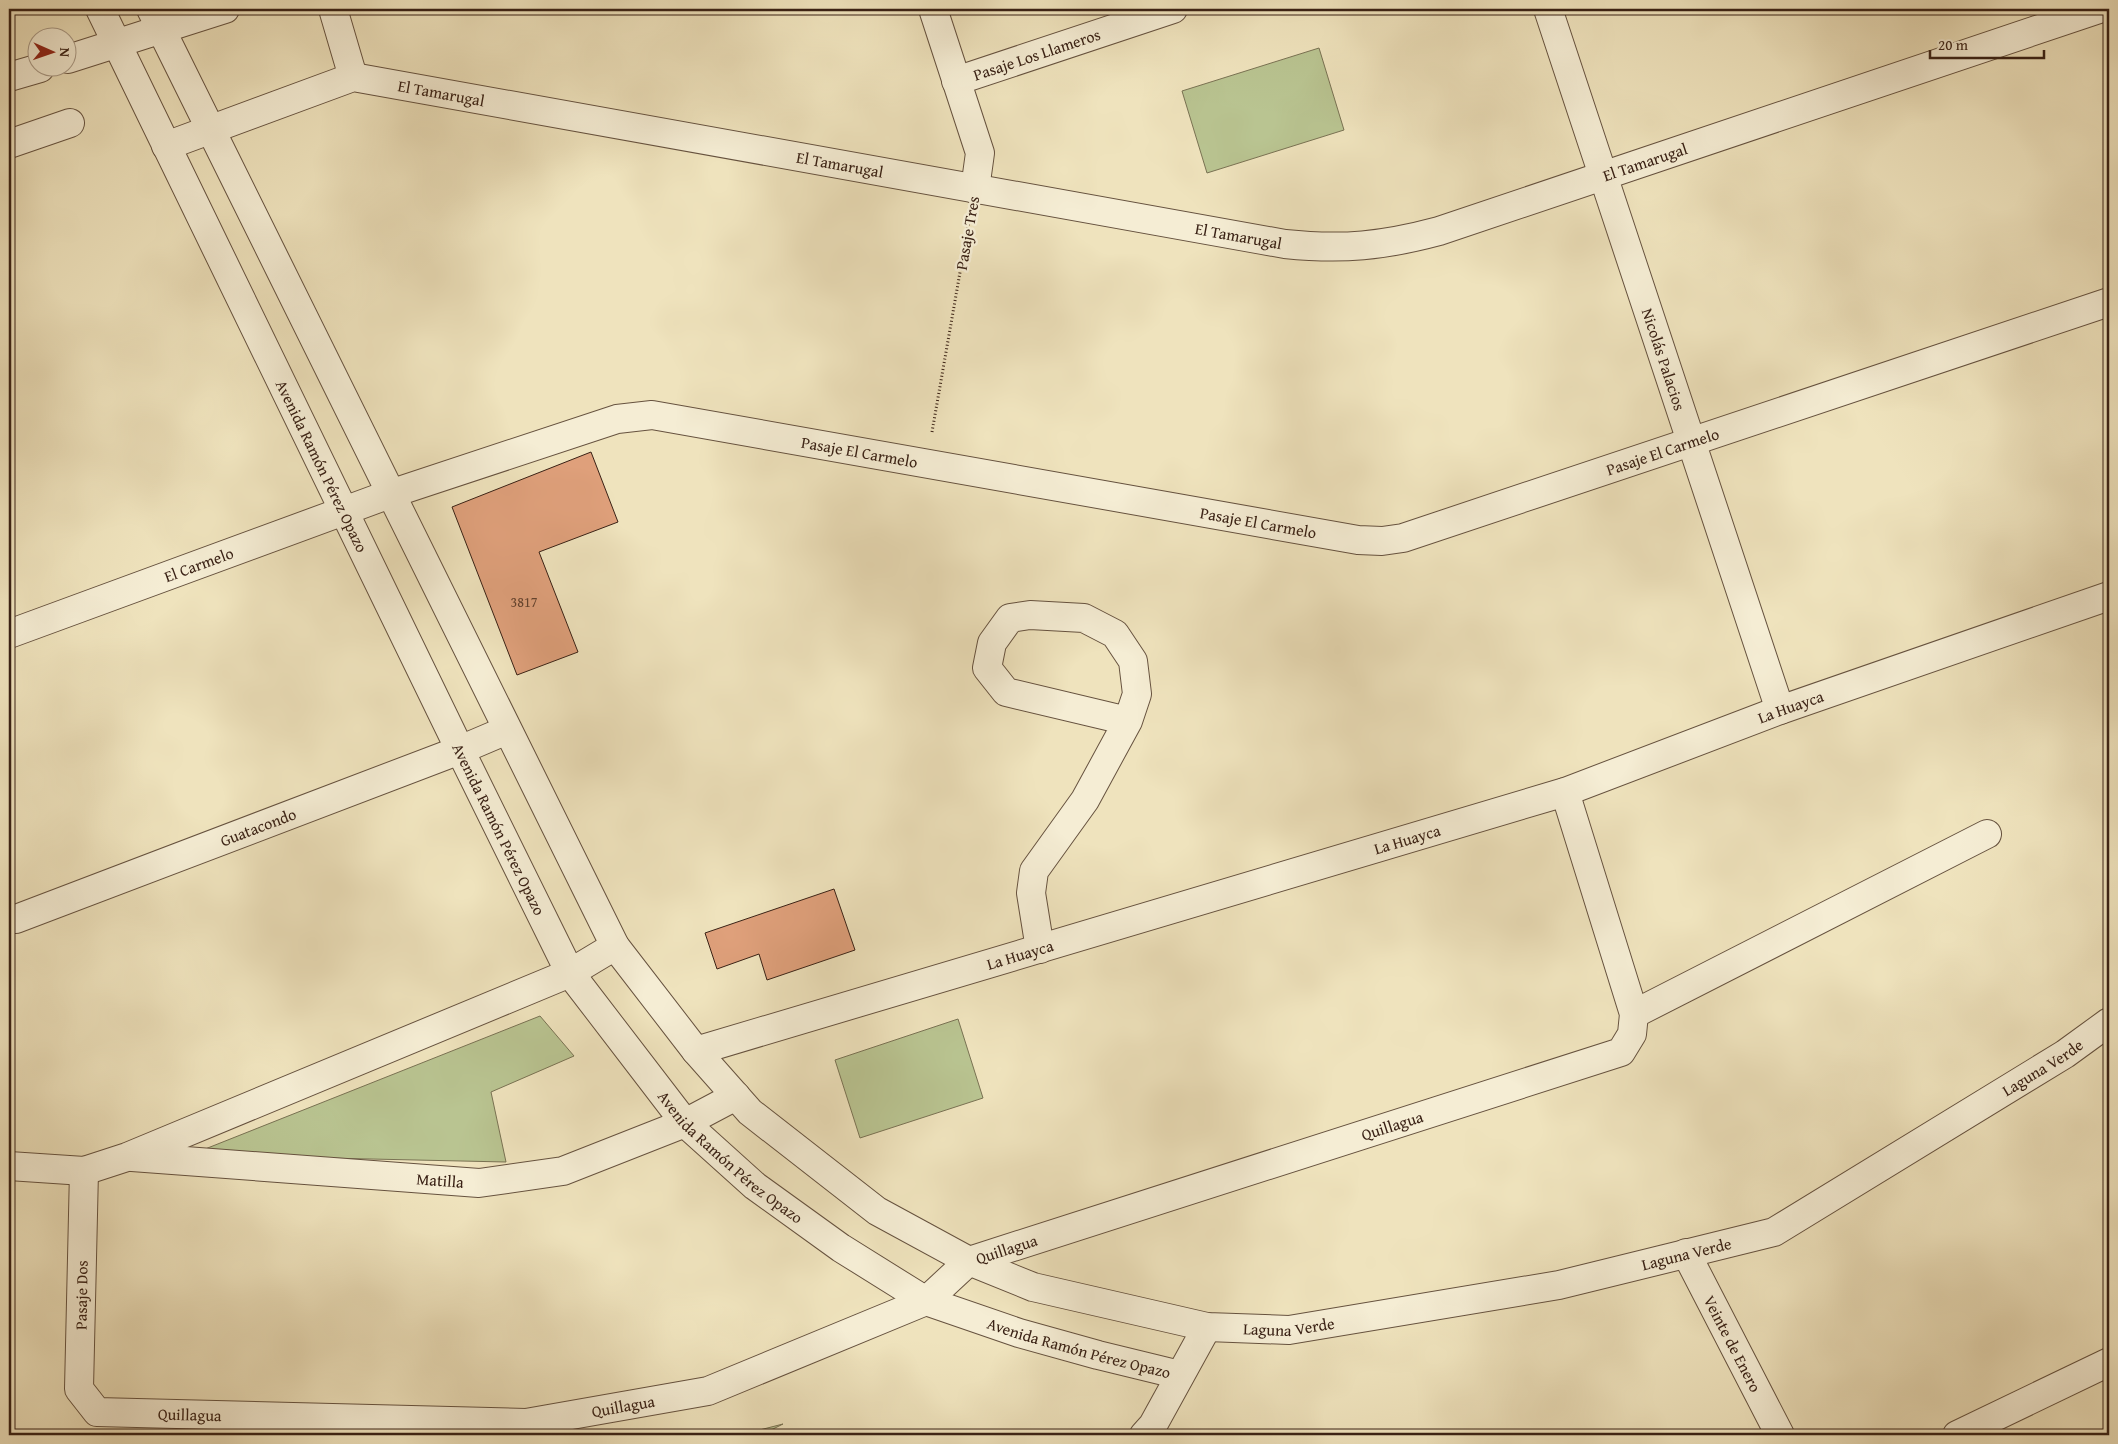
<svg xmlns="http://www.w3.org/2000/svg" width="2118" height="1444" font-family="'Gentium Book Plus',serif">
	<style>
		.green { fill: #b9c491; stroke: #797253 }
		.building { fill: #dfa07b; stroke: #392115 }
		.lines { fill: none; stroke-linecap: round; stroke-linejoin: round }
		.minor-casing { stroke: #66523f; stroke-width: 30 }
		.path { stroke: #392115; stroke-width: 3; stroke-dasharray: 1 2.5; stroke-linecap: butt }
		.minor { stroke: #f5edd4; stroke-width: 28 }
		.labels { text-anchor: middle; stroke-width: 5; stroke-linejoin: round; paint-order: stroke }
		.number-label { font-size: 14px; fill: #62412e }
		.street-label { font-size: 16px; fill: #392115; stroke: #f5edd4 }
	</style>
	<rect width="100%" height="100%" fill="#efe3bd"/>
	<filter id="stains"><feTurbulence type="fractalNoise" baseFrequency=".004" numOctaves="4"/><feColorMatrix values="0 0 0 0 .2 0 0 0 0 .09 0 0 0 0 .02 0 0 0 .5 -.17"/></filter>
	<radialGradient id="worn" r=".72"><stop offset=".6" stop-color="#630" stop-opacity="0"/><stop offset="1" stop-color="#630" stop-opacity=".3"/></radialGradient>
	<path class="green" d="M1319,48L1344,130L1207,173L1182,91Z
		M540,1016L574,1056L491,1092L506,1162L190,1155Z
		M958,1019L983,1098L860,1138L835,1060Z
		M783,1424L761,1435H740Z"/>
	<path class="building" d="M591,452L618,522L539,552L578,652L517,675L452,507Z
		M834,889L855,950L767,980L759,954L717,969L705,933Z"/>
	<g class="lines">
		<g class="minor-casing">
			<g id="minor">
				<path id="s1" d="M100,9L460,750L570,973L685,1123L755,1186L841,1248L926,1301L1019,1333L1098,1355L1180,1375"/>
				<path id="s2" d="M151,9L615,946L696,1051L750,1112L877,1211L969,1261L1033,1287L1207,1327L1289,1330L1559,1285L1774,1232L2065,1054L2109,1022"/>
				<path d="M333,9L353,77"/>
				<path d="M933,9L980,153L975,189"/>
				<path id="s3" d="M1548,9L1780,710"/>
				<path d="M68,59L225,9"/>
				<path d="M9,77L40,68"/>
				<path id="s4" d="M956,81L1173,9"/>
				<path d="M9,144L70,123"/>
				<path id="s5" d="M166,146L353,77L1285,244C1343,250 1383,246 1439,231L2099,9"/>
				<path id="s6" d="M9,634L390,494L617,419L652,415L1358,540L1382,541L1403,538L2109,302"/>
				<path id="s7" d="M9,919H16L460,750L507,730"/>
				<path d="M1040,949L1031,893L1034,871L1085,800L1128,721L1137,694L1133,661L1115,634L1084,618L1030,615L1010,618L992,643L987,668L1006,692L1128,721"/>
				<path d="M1634,1014L1987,834"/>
				<path id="s8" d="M696,1051L1565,792L1780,710L2109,596"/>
				<path id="s9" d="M132,1157L479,1183L563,1171L685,1123L736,1096"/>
				<path d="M9,1166L84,1171L127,1157L570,973L615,946"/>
				<path id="s10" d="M84,1171L79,1389L97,1412L526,1423L708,1391L926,1301L969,1261L1621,1052L1632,1034L1634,1014L1565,792"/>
				<path id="s11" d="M1686,1253L1780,1435"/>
				<path d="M1144,1435L1153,1425L1207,1327"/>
				<path d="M1957,1435L2109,1362"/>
			</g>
		</g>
		<path class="path" d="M932,432L969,221"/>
		<use href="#minor" class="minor"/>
	</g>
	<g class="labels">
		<g class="number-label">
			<text x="524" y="607">3817</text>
		</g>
		<g class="street-label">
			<text dy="6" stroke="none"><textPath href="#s4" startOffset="85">Pasaje Los Llameros</textPath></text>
			<text dy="6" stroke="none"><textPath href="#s5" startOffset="289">El Tamarugal</textPath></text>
			<text dy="6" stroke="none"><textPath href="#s5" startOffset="1519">El Tamarugal</textPath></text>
			<text dy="6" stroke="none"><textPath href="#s5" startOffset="694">El Tamarugal</textPath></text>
			<text transform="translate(967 233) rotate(-80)" y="6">Pasaje Tres</text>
			<text dy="6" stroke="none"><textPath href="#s5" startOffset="1099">El Tamarugal</textPath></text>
			<text dy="6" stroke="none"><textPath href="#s3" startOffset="369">Nicolás Palacios</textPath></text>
			<text dy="6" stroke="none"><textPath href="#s6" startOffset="891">Pasaje El Carmelo</textPath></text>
			<text dy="6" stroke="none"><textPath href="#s6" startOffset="1716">Pasaje El Carmelo</textPath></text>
			<text dy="6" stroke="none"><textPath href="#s1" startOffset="508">Avenida Ramón Pérez Opazo</textPath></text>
			<text dy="6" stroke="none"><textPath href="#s6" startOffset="1296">Pasaje El Carmelo</textPath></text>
			<text dy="6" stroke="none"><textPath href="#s6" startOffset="202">El Carmelo</textPath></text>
			<text dy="6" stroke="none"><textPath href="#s8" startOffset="1148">La Huayca</textPath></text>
			<text dy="6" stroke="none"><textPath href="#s7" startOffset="266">Guatacondo</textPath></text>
			<text dy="6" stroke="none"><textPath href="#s1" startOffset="912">Avenida Ramón Pérez Opazo</textPath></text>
			<text dy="6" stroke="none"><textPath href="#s8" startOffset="742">La Huayca</textPath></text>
			<text dy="6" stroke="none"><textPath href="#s8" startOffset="338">La Huayca</textPath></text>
			<text dy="6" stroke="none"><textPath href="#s2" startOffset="2665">Laguna Verde</textPath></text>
			<text dy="6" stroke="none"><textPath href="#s10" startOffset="1600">Quillagua</textPath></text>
			<text dy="6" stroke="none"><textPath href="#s1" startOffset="1318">Avenida Ramón Pérez Opazo</textPath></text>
			<text dy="6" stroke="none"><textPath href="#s9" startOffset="309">Matilla</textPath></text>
			<text dy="6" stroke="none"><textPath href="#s10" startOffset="1195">Quillagua</textPath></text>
			<text dy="6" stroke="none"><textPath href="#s2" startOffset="2260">Laguna Verde</textPath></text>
			<text transform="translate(81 1295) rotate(-89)" y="6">Pasaje Dos</text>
			<text dy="6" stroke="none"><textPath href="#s2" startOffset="1855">Laguna Verde</textPath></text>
			<text dy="6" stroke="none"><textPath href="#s11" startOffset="102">Veinte de Enero</textPath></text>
			<text dy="6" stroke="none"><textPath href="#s1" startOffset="1722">Avenida Ramón Pérez Opazo</textPath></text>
			<text dy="6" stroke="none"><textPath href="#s10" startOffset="775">Quillagua</textPath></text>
			<text dy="6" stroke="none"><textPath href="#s10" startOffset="340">Quillagua</textPath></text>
		</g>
	</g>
	<rect width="2118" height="1444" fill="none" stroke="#efe3bd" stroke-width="30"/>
	<rect x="10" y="10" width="2098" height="1424" fill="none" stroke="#392115" stroke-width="2.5"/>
	<rect x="15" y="15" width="2088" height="1414" fill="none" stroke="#392115"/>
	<g transform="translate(52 52) rotate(92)"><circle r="24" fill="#f5edd4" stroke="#aa9b88"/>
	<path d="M0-4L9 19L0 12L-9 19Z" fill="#8f2418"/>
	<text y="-8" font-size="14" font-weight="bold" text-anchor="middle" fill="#392115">N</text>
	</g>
	<path d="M1930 50v8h114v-8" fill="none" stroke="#392115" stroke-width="2.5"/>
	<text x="1938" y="50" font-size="15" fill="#392115" stroke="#f5edd4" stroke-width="4" paint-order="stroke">20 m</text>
	<rect width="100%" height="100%" filter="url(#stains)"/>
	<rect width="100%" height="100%" fill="url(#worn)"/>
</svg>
